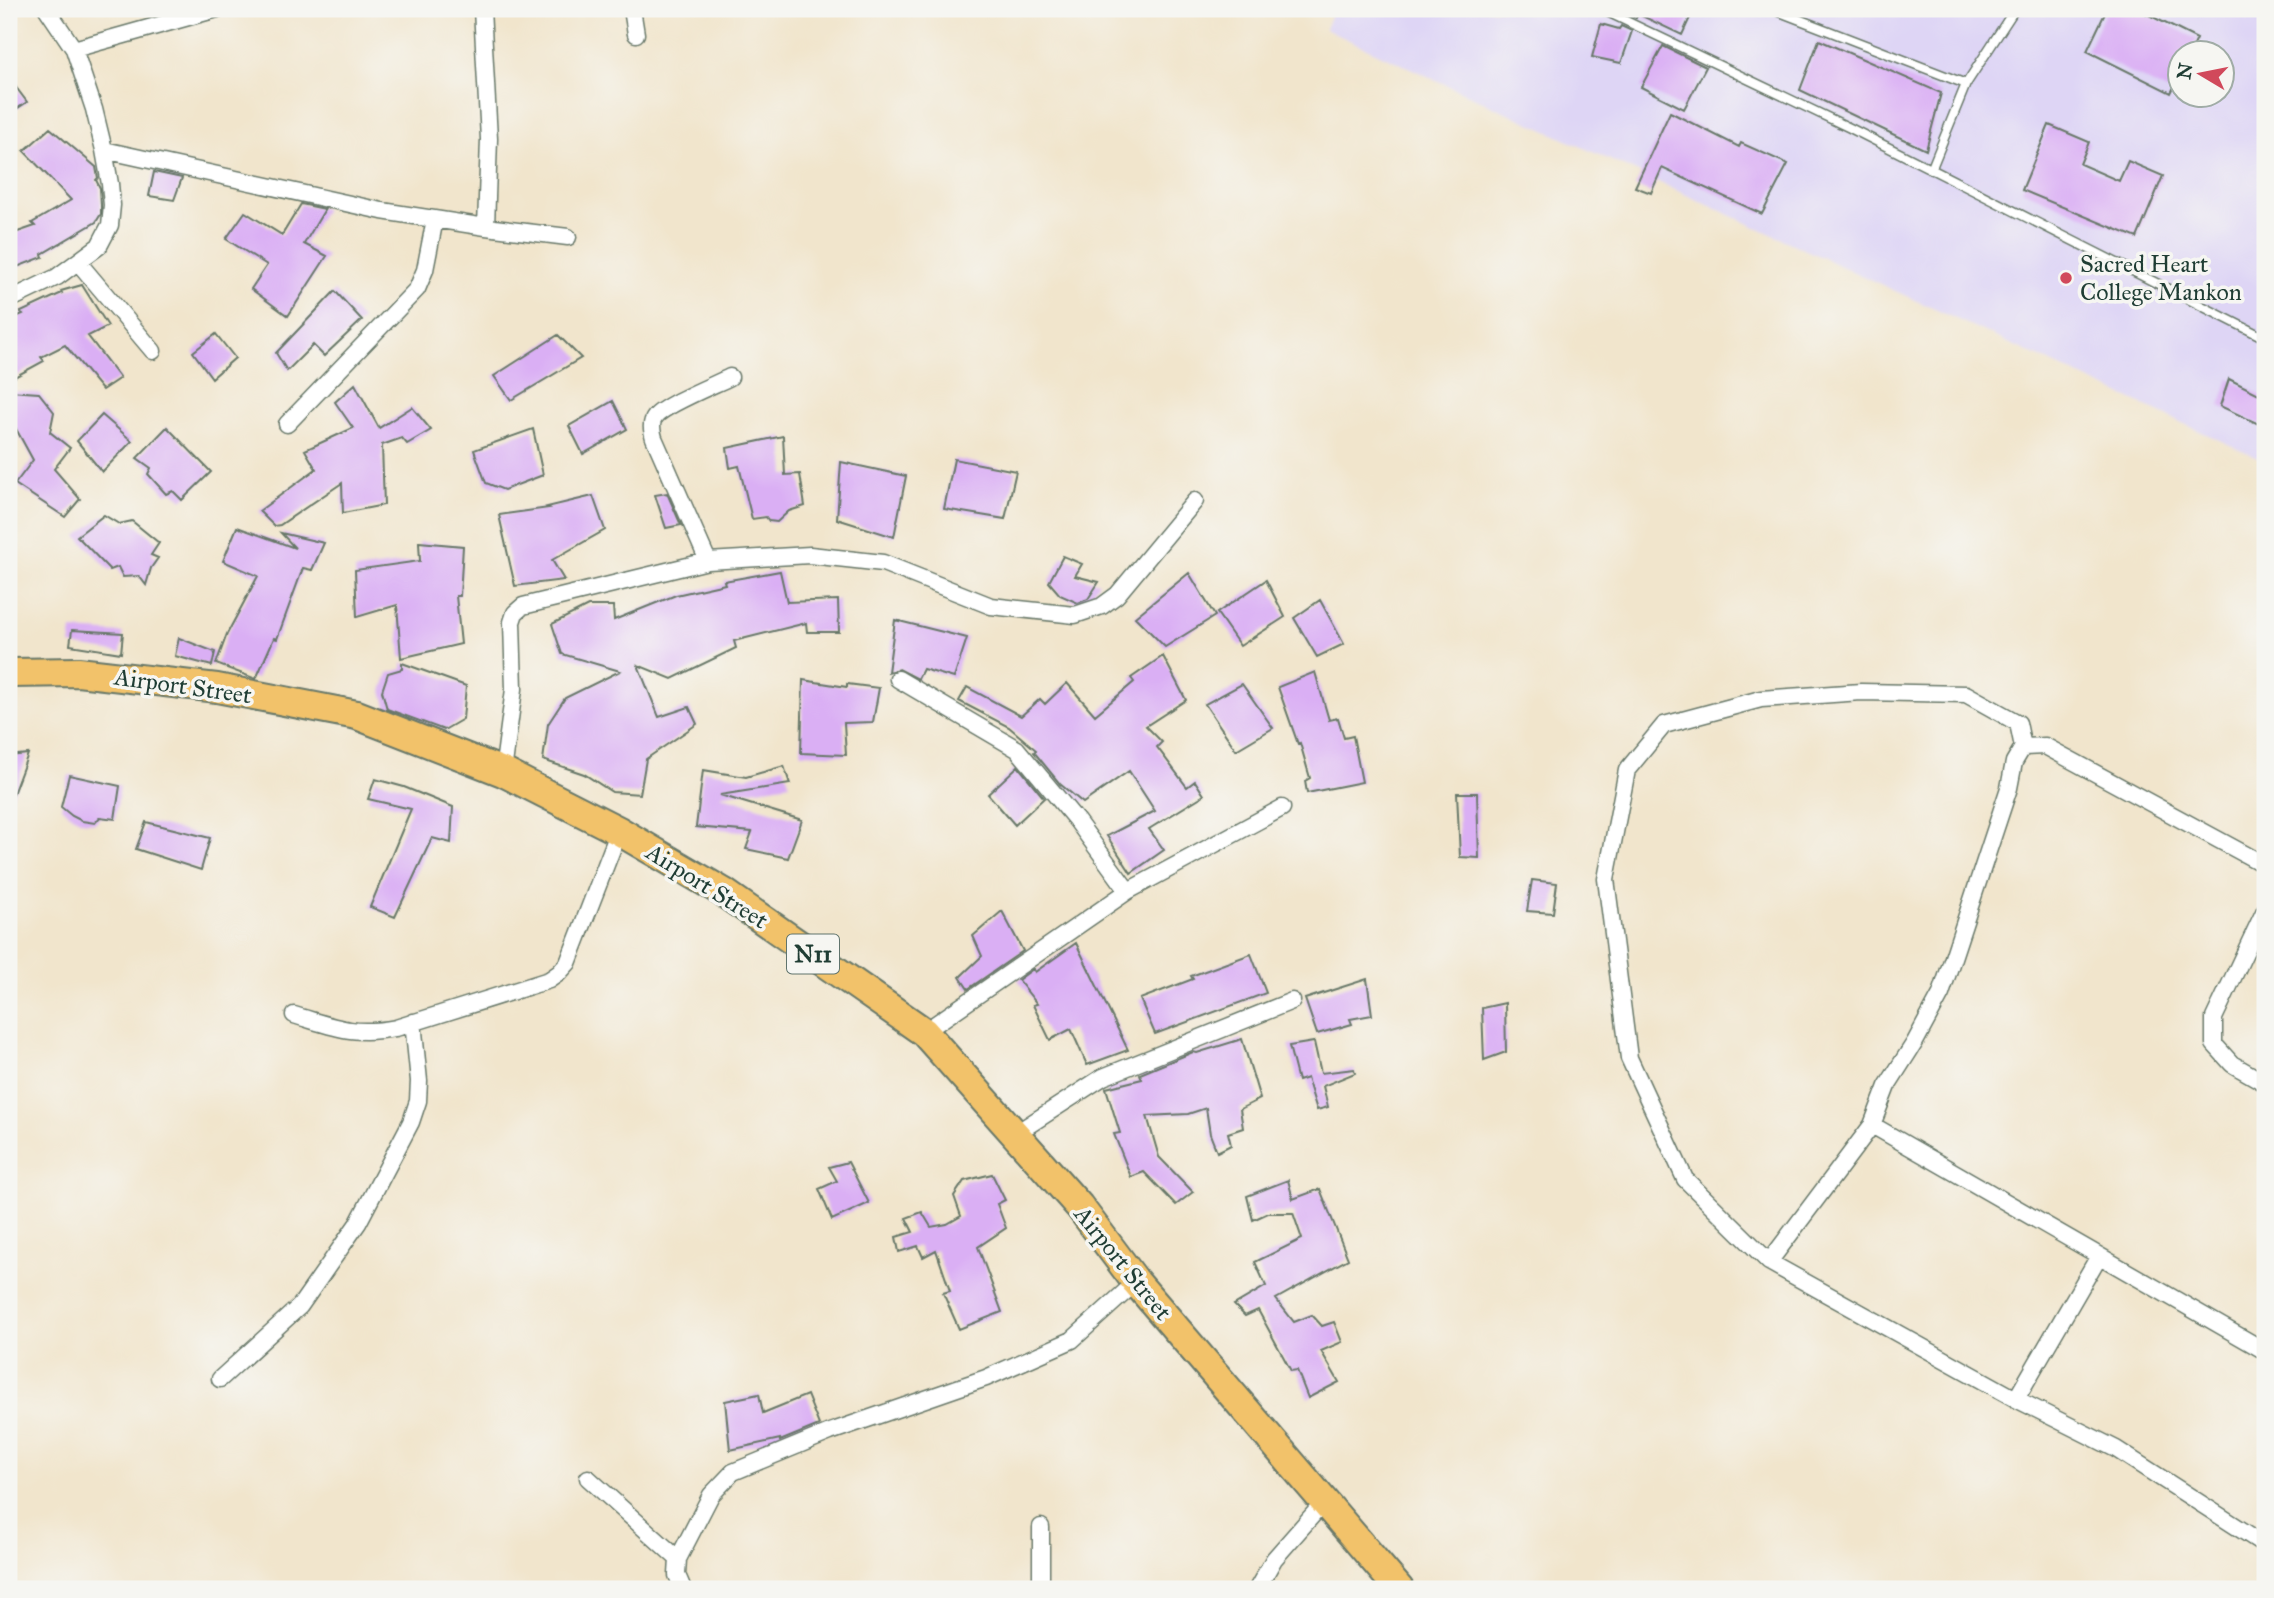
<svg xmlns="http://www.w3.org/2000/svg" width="2274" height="1598" font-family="'IM FELL Great Primer',serif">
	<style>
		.built { fill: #ded5f5; fill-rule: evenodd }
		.building { fill: #daaff4 }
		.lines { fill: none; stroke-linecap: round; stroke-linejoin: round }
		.service-casing { stroke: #687869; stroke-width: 11 }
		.minor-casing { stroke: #687869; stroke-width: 19 }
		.trunk-casing { stroke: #687869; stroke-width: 32 }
		.service { stroke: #fff; stroke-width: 8 }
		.minor { stroke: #fff; stroke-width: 16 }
		.trunk { stroke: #f2c26a; stroke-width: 28 }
		.poi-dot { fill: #d1495b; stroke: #f6f6f2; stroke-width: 2.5 }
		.labels { text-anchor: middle; stroke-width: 7; stroke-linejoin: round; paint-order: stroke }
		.shield { fill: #f6f6f2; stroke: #60746d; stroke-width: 2 }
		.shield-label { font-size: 23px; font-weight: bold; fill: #1f3d34 }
		.poi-label { font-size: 24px; fill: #1f3d34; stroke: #f6f6f2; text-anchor: start }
		.street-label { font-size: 24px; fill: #1f3d34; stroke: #f6f6f2 }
	</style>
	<rect width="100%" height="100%" fill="#f6f6f2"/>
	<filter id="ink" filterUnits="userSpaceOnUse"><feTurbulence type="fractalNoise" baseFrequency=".0143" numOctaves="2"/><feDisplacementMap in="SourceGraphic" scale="14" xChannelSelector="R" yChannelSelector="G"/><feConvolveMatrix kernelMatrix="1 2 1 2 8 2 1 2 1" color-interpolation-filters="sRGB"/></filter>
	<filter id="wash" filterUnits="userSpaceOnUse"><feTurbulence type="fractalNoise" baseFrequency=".00686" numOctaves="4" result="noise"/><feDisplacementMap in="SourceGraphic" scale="28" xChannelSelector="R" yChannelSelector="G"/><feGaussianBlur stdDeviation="1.57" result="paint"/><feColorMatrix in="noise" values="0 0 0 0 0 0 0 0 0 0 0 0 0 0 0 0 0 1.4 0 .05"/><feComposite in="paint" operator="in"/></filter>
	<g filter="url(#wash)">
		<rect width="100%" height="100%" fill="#f1e5cc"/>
		<path class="built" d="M1333,9H2265V461L1325,29ZM2180,52H2222V94H2180Z"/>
		<g id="blocks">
			<path class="building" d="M1627,9H1694L1682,35L1638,14L1636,18L1629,15L1632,11Z
				M2107,9H2137L2197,39L2191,52H2180V75L2171,93L2087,51Z
				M1601,24L1619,29L1621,26L1632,31L1621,63L1592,57Z
				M1819,40L1941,93L1926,150L1800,90Z
				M1663,46L1706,67L1684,109L1641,87Z
				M9,78L27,102L9,114Z
				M1670,112L1739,147L1741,143L1788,164L1762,214L1662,168L1651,193L1635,187Z
				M2049,125L2089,142L2080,164L2119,181L2128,161L2163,176L2137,238L2022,190Z
				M50,128L96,167L98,178L96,180L100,188L101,205V214L96,222L42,254L43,257L9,270V235L35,226L32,223L71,200L24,151Z
				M154,172L182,178L174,200L149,196Z
				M301,204L325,209L304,244L327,256L288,316L251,289L267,265L226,239L245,212L282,235Z
				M82,285L108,326L88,336L120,378L102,390L65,345L41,357L44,361L9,380V320L23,314L21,312L62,293L61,291Z
				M335,291L362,320L324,356L313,345L287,371L276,353Z
				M216,334L235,358L212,378L193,352Z
				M558,335L581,358L511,400L494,376Z
				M2229,379L2265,397V427L2220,406Z
				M355,384L379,428L412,407L431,430L407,444L402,438L382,445L384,505L343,513L342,483L280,525L274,526L259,511L316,469L305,450L353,428L335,402Z
				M9,391L39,393L54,412L50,432L70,448L54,469L80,499L65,517L15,484L33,460L9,416Z
				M613,401L627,429L583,454L569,426Z
				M102,415L132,441L102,472L77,441Z
				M167,427L211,472L182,500L173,491L166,494L148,474L151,468L137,458Z
				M533,429L543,475L504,490L486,483L474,450Z
				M783,436L785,475L800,474L805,506L789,511L777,522L769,521L766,517L752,519L739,466L730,468L727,448Z
				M954,459L1016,471L1005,519L944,509Z
				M841,462L906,476L894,537L837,519Z
				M667,493L681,525L666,528L655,495Z
				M593,496L605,530L552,560L564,580L515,586L499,515L549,508L547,507Z
				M104,515L119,524L132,521L159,543L151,555L158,558L151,568L146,585L139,576L123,577L118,567L110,570L77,536Z
				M237,527L295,548L281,533L324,543L312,570L303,568L277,639L274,638L256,679L216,664L227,634L258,576L223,561Z
				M419,542L463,546L460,596H456L461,644L401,658L397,605L357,617L355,570L420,561Z
				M1063,556L1082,564L1075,576L1099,582L1088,599L1078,603L1060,595L1049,582Z
				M780,571L787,602L838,600L839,632H807L806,623L734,641L736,648L672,679L638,665L659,717L689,707L697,724L646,759L640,794L612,792L584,774L543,760L548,724L565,698L620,671L562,654L552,624L588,606H613L614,620L676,595L725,584L724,581Z
				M1189,573L1215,616L1165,647L1135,617Z
				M1266,580L1285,617L1240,646L1217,613Z
				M1320,600L1344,644L1317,657L1294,618Z
				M895,620L967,638L954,678L923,669L918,679L899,669L888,672Z
				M72,630L123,633L121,653L70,645Z
				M179,638L215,652L212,666L175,656Z
				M1163,656L1186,700L1146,726L1162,742L1157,747L1187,787L1195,781L1204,795L1149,829L1164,850L1131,873L1107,836L1155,811L1129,771L1083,803L1060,784L1034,752L1036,750L1009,727L959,701L967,687L1021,716L1040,699L1045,704L1067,683L1095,715L1134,682L1131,678Z
				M402,663L466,686L463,719L444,730L387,709L382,691L388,673L402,669Z
				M1315,672L1329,720L1338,718L1344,738L1353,736L1362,782L1307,793L1305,781L1310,778L1300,743L1298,744L1278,687Z
				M803,680L847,687V684L879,688L873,722L844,723L846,755L801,753Z
				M1242,684L1273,728L1236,750L1205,704Z
				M28,754L10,802H9V756Z
				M784,766L790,784L720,795L802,820L788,858L746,849L752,832L696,827L703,770L746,777Z
				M1018,766L1044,798L1015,825L988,794Z
				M69,775L120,786L115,819L100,817L95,823L82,821L72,816L61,807Z
				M375,779L404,787L453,807L451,843L432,838L395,917L370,907L411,809L368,799Z
				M1457,793H1477L1479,858L1460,857Z
				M146,822L210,838L201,870L136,849Z
				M1532,880L1557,883L1553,913L1527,911Z
				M1002,911L1023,951L968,989L960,977L982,956L973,936Z
				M1076,943L1128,1050L1087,1065L1071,1029L1050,1040L1033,1005L1037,1004L1018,980L1033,969L1035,972Z
				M1251,954L1266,993L1155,1034L1140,999L1193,979L1191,976Z
				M1367,979L1372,1015L1350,1019L1352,1024L1317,1034L1305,999Z
				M1505,1003L1506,1052L1484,1060L1482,1008Z
				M1242,1039L1260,1099L1240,1109L1243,1128L1228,1133L1231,1145L1217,1152L1210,1134L1206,1108L1188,1114L1147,1116L1159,1157L1193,1192L1176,1205L1144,1172L1131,1177L1114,1134L1120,1133L1106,1088L1142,1079L1140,1074L1193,1052L1197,1053Z
				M1314,1042L1321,1073L1354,1069L1355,1073L1323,1086L1328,1107L1317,1110L1307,1078L1298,1081L1289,1046Z
				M848,1162L869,1203L832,1220L819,1189L837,1181L829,1167Z
				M992,1174L1005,1200L997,1204L1006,1228L978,1247L1002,1312L959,1329L943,1293L950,1291L936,1250L923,1257L918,1246L899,1252L896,1237L913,1232L906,1218L922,1212L931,1227L947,1224L961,1216L954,1196L964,1181Z
				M1288,1180L1293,1199L1320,1189L1348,1259L1276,1299L1294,1322L1312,1315L1322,1326L1334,1322L1342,1342L1321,1351L1339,1382L1308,1398L1297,1370L1291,1371L1258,1310L1245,1316L1234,1305L1266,1286L1255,1262L1302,1239L1293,1213H1268L1253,1220L1247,1196Z
				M759,1394L763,1413L807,1395L819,1425L780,1441V1439L730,1450L725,1401Z"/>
		</g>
	</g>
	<g filter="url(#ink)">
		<use href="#blocks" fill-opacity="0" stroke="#687869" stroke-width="2"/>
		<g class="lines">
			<g class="service-casing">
				<path id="service" d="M1601,9L1850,128L2265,338
					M1772,9L1966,84
					M1931,170L1966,84L2015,9"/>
			</g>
			<g class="minor-casing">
				<path id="minor" d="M482,9L489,139L486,227
					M632,9L636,34
					M74,49L217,9
					M104,150L382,211L486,227L568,237
					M78,262L153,351
					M9,300L57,277L99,246L110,225L112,205L110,184L104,150L94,109L74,49L47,9
					M287,424L417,289L425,270L435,219
					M708,561L654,438C652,431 650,423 655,417C664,405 714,385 730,377
					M898,679L1017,749L1077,821L1128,891
					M2023,747L2045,746L2265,865
					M503,772L514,689L512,622L515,613L523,606L708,561L810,555L883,563L991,606L1075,615L1102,606L1117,595L1195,501
					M2265,910L2214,1018V1044L2232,1064L2265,1083
					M294,1015C335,1027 352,1036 396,1028L549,980L559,973L568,963L619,831
					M924,1032L1128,891L1282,808
					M1872,1125L2265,1351
					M1015,1134L1103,1077L1292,1001
					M1769,1262L1872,1125L1887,1086L1915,1042L1941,994L2009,788L2014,762L2023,747L2018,723L1966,694L1861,692L1761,699L1664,725L1627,770L1606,879L1629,1058L1685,1179L1769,1262L2016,1399L2116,1449L2265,1545
					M220,1379L300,1306L358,1223L411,1122L418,1101L419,1081L413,1022
					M2016,1399L2099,1256
					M588,1478L678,1559
					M683,1589L677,1575L678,1559L711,1495L733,1472L830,1432L986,1378L1072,1340L1136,1282
					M1041,1589V1527
					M1257,1589L1274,1559L1325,1501"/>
			</g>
			<g class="trunk-casing">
				<path id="trunk" d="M9,673L78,672L217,688L357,715L503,772L619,831L723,892L924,1032L1079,1206L1136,1282L1399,1589"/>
			</g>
			<use href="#service" class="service"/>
			<use href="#minor" class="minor"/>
			<use href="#trunk" class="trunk"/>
		</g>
	</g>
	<circle class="poi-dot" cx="2066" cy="278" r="7"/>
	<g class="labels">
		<rect class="shield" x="787" y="934.5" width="52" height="39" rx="5"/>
		<g class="shield-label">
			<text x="813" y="962">N11</text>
		</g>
		<g class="poi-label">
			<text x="2080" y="272">Sacred Heart<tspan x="2080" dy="28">College Mankon</tspan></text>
		</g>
		<g class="street-label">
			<text transform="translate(183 686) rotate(8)" y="8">Airport Street</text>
			<text transform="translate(707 886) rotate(32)" y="8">Airport Street</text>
			<text transform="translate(1123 1263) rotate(51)" y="8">Airport Street</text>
		</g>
	</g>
	<rect width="2274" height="1598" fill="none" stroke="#f6f6f2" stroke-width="35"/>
	<g transform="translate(2201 74) rotate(280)"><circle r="33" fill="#f6f6f2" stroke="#a0aca6" stroke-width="2"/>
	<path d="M0-5L12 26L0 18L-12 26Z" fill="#d1495b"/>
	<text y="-10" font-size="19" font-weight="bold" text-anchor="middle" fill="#1f3d34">N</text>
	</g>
</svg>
